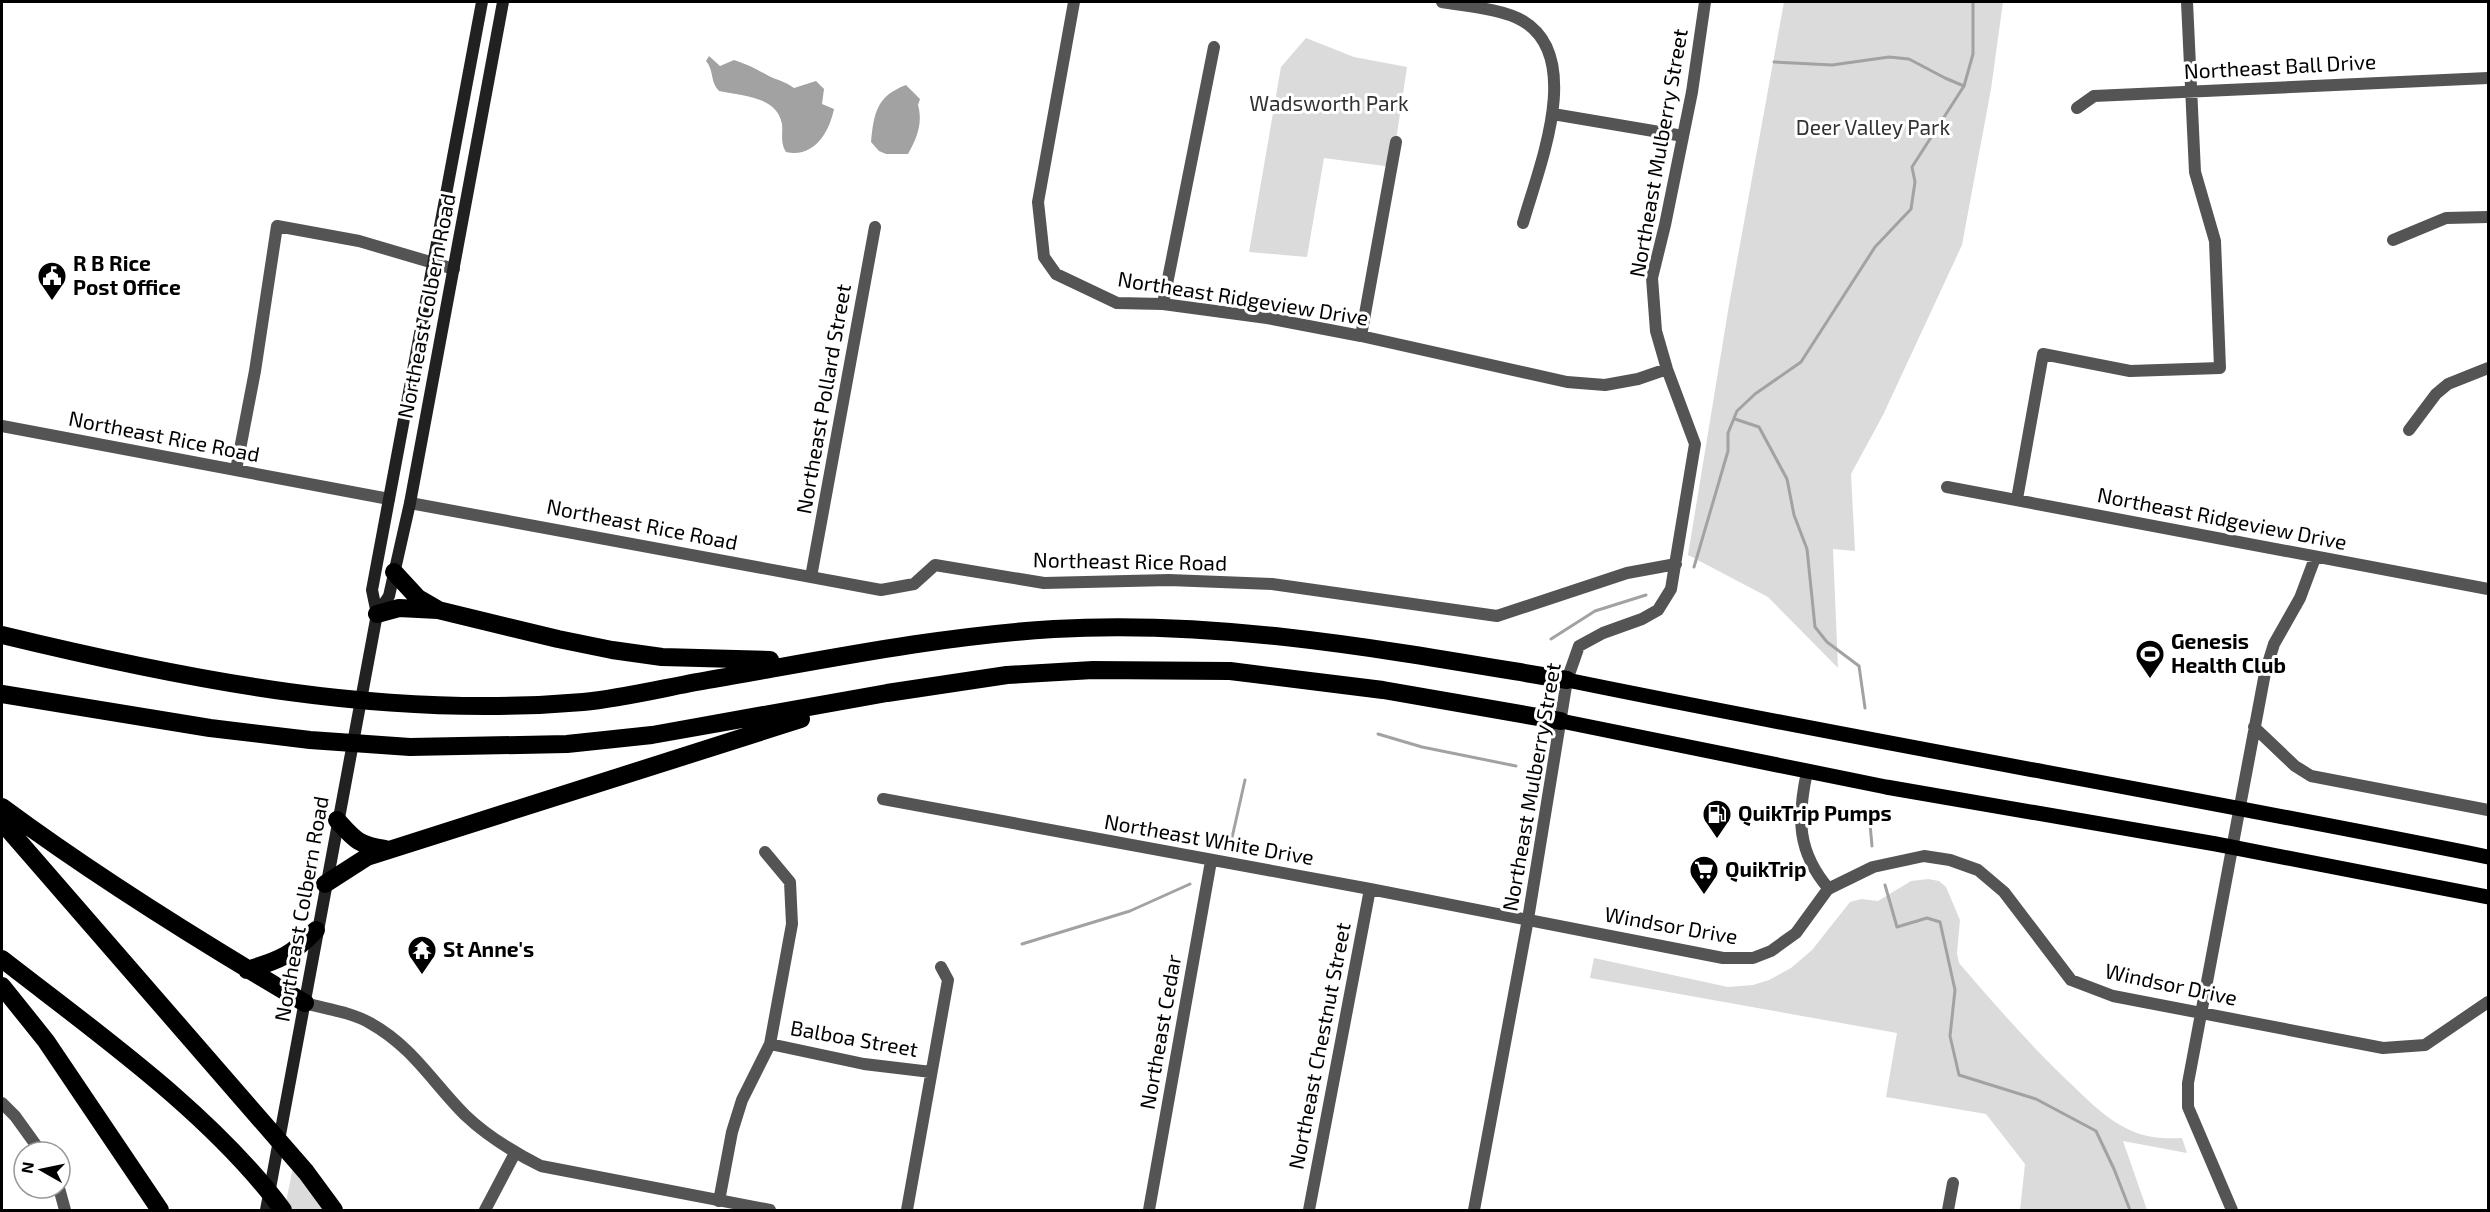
<svg xmlns="http://www.w3.org/2000/svg" width="2490" height="1212" font-family="'Exo 2',sans-serif">
	<style>
		.green { fill: #dbdbdb }
		.water { fill: #a2a2a2 }
		.lines { fill: none; stroke-linecap: round; stroke-linejoin: round }
		.stream { stroke: #a2a2a2; stroke-width: 3 }
		.minor { stroke: #545454; stroke-width: 12 }
		.tertiary { stroke: #545454; stroke-width: 12 }
		.secondary { stroke: #212121; stroke-width: 12 }
		.primary { stroke: #000; stroke-width: 15 }
		.motorway { stroke: #000; stroke-width: 18 }
		.labels { text-anchor: middle; stroke-width: 6; stroke-linejoin: round; paint-order: stroke }
		.street-label { font-size: 21px; fill: #000; stroke: #fff }
		.park-label { font-size: 21px; fill: #323232; stroke: #fff }
		.poi-label { font-size: 21px; font-weight: bold; fill: #000; stroke: #fff; text-anchor: start }
	</style>
	<rect width="100%" height="100%" fill="#fff"/>
	<path class="green" d="M1784,2H2003L1991,89L1962,245L1883,415L1851,474L1855,551L1833,549L1838,668L1768,597L1688,555L1729,305Z
		M1306,38L1354,57L1407,67L1392,167L1324,158L1307,257L1249,252L1281,67Z
		M1928,879L1939,881L1946,887L1960,920L1957,953L1959,963C1995,1005 2031,1046 2071,1084C2090,1102 2108,1121 2132,1131C2148,1138 2165,1139 2182,1138L2187,1153L2123,1141L2147,1210H2020L2025,1164L1986,1114L1886,1097L1897,1033L1590,978L1594,958L1728,987L1753,985L1769,980L1791,968L1812,950L1850,902L1861,899L1878,901L1911,881Z
		M293,1167L325,1210H293L286,1202Z"/>
	<path class="water" d="M709,56L720,66L734,60C747,64 756,69 767,75C776,80 785,81 794,88L816,81L824,89L822,104L834,109C829,133 814,158 786,152C780,142 783,135 782,124C777,96 742,96 719,91C710,82 714,70 706,61Z
		M906,85L920,99L918,105C923,123 917,138 908,154H886L879,151L871,142C874,112 877,96 906,85Z"/>
	<g class="lines">
		<path class="stream" d="M1774,62L1832,65L1889,57L1909,59L1945,78L1964,86
			M1735,419L1759,427L1787,479L1794,515L1807,549L1815,627L1827,642L1859,666L1865,708
			M1694,567L1728,451V433L1737,411L1755,394L1801,362L1875,247L1911,209L1915,182L1912,167L1964,86L1973,54V2
			M1551,639L1595,611L1646,595
			M1378,734L1422,747L1516,766
			M1869,813L1872,846
			M1229,851L1245,780
			M1885,885L1897,927L1927,918L1940,922L1955,990L1950,1036L1959,1075L2036,1099L2096,1131L2114,1169L2130,1210
			M1022,944L1130,911L1190,884"/>
		<path class="minor" d="M1074,2L1038,202L1044,257L1056,274L1117,303L1163,304L1267,318L1361,336L1567,382L1605,385L1638,379L1667,369
			M1442,2C1465,6 1503,9 1523,21C1585,58 1538,169 1523,223
			M2077,108L2094,96L2488,78
			M1553,114L1683,136
			M2393,240L2446,218L2488,217
			M1163,304L1214,47
			M1361,336L1396,142
			M2,426L389,499
			M2409,430L2436,394L2448,384L2488,368
			M236,470L255,371L277,226L359,241L454,269
			M1947,487L2488,589
			M2017,499L2043,354L2130,371L2220,368L2215,241L2195,172L2187,2
			M410,503L881,590L914,584L935,565L1044,583L1169,580L1272,584L1497,616L1627,573L1676,564
			M811,577L875,227
			M1567,680L1579,646L1603,633L1642,619L1658,610L1671,589L1695,444L1667,369L1656,331L1652,278L1665,225L1692,92L1705,2
			M2254,727L2295,766L2311,776L2488,810
			M1807,772C1797,818 1797,852 1829,889
			M883,799L1370,889L1723,958H1753L1771,951L1796,933L1828,889L1873,867L1924,856L1950,860L1978,870L2004,892L2071,980L2113,996L2383,1048L2425,1045L2488,1002
			M770,1044L864,1064L931,1072
			M719,1201L732,1132L742,1100L770,1044L792,924L790,882L765,852
			M485,1210L515,1153
			M907,1210L948,980L941,967
			M1149,1210L1211,861
			M1309,1210L1370,889
			M1948,1210L1953,1183
			M2232,1210L2188,1107V1083L2265,673L2274,644L2300,598L2315,558"/>
		<path class="tertiary" d="M305,1003C326,1009 351,1012 370,1023C413,1047 432,1082 465,1115C488,1137 513,1152 541,1166L770,1210
			M2,1103L15,1116L41,1152
			M59,1188L65,1210
			M1474,1210L1528,919L1567,680"/>
		<path class="secondary" d="M377,614L389,596L410,503L503,2
			M266,1210L377,614L372,590L482,2"/>
		<path class="primary" d="M1567,680C1874,743 2182,795 2488,857
			M1561,721L1886,787L2216,844L2488,897"/>
		<path class="motorway" d="M394,572L418,598L437,609
			M377,614L399,608L438,610L558,639L612,650L662,657L770,660
			M2,635C192,681 386,719 583,702C625,698 667,687 708,680C823,660 938,636 1054,629C1227,619 1397,652 1567,680
			M2,694L210,728L310,740L410,747L567,744L652,735L887,693L1007,675L1093,670L1230,671L1383,690L1561,721
			M2,807C98,878 201,942 305,1003
			M337,820C354,839 358,845 385,849
			M2,822L306,1172L334,1210
			M325,884L367,857L801,719
			M2,959C97,1033 211,1113 283,1210
			M247,970C280,960 292,955 316,930
			M2,986L46,1041L160,1210"/>
	</g>
	<defs>
		<g id="civic-pin" transform="scale(1.5)"><path d="M0 17L-7.5 6A9.5 9.5 0 1 1 7.5 6Z" fill="#000" stroke="#fff"/><path d="M-.6-6.5H3V-4.5H.6V-3L4-1V1h2V6H-6V1h2V-1L-.6-3ZM-1.2 2.5V6h2.4V2.5Z" fill="#fff"/></g>
		<g id="stadium-pin" transform="scale(1.5)"><path d="M0 17L-7.5 6A9.5 9.5 0 1 1 7.5 6Z" fill="#000" stroke="#fff"/><path d="M0-5a6.5 5 0 1 0 0 10a6.5 5 0 1 0 0-10ZM-3.5-1.8h7v3.6h-7Z" fill="#fff"/></g>
		<g id="fuel-pin" transform="scale(1.5)"><path d="M0 17L-7.5 6A9.5 9.5 0 1 1 7.5 6Z" fill="#000" stroke="#fff"/><path d="M-5.5-6h7V0h2V4h1.3V-2.5L3-4.5l.8-.8L6-3V5H2.5V1h-1V6h-7ZM-4.2-4.7v3.2H.2V-4.7Z" fill="#fff"/></g>
		<g id="supermarket-pin" transform="scale(1.5)"><path d="M0 17L-7.5 6A9.5 9.5 0 1 1 7.5 6Z" fill="#000" stroke="#fff"/><path d="M-6-5.5h2.5l.6 2H6L4.5 2H-2.5L-4.4-4H-6ZM-1.5 3.2a1.3 1.3 0 1 0 .1 0ZM3 3.2a1.3 1.3 0 1 0 .1 0Z" fill="#fff"/></g>
		<g id="temple-pin" transform="scale(1.5)"><path d="M0 17L-7.5 6A9.5 9.5 0 1 1 7.5 6Z" fill="#000" stroke="#fff"/><path d="M0-6L5-2H3V0L6.5 2.5H4V6H1.5V3h-3V6H-4V2.5H-6.5L-3 0V-2H-5Z" fill="#fff"/></g>
	</defs>
	<g fill-rule="evenodd">
		<use href="#civic-pin" x="52" y="276"/>
		<use href="#stadium-pin" x="2150" y="654"/>
		<use href="#fuel-pin" x="1717" y="814"/>
		<use href="#supermarket-pin" x="1704" y="870"/>
		<use href="#temple-pin" x="422" y="950"/>
	</g>
	<g class="labels">
		<g class="street-label">
			<text transform="translate(2280 67) rotate(-3)" y="7">Northeast Ball Drive</text>
			<text transform="translate(1659 153) rotate(-80)" y="7">Northeast Mulberry Street</text>
			<text transform="translate(1243 299) rotate(9)" y="7">Northeast Ridgeview Drive</text>
			<text transform="translate(427 306) rotate(-79)" y="7">Northeast Colbern Road</text>
			<text transform="translate(824 399) rotate(-80)" y="7">Northeast Pollard Street</text>
			<text transform="translate(164 437) rotate(11)" y="7">Northeast Rice Road</text>
			<text transform="translate(2222 519) rotate(11)" y="7">Northeast Ridgeview Drive</text>
			<text transform="translate(642 525) rotate(11)" y="7">Northeast Rice Road</text>
			<text transform="translate(1130 562) rotate(1)" y="7">Northeast Rice Road</text>
			<text transform="translate(1532 787) rotate(-80)" y="7">Northeast Mulberry Street</text>
			<text transform="translate(1209 840) rotate(10)" y="7">Northeast White Drive</text>
			<text transform="translate(302 909) rotate(-80)" y="7">Northeast Colbern Road</text>
			<text transform="translate(1671 926) rotate(10)" y="7">Windsor Drive</text>
			<text transform="translate(2171 985) rotate(12)" y="7">Windsor Drive</text>
			<text transform="translate(1161 1032) rotate(-80)" y="7">Northeast Cedar</text>
			<text transform="translate(854 1039) rotate(10)" y="7">Balboa Street</text>
			<text transform="translate(1320 1046) rotate(-79)" y="7">Northeast Chestnut Street</text>
		</g>
		<g class="park-label">
			<text x="1329" y="111">Wadsworth Park</text>
			<text x="1873" y="135">Deer Valley Park</text>
		</g>
		<g class="poi-label">
			<text x="73" y="271">R B Rice<tspan x="73" dy="24">Post Office</tspan></text>
			<text x="2171" y="649">Genesis<tspan x="2171" dy="24">Health Club</tspan></text>
			<text x="1738" y="821">QuikTrip Pumps</text>
			<text x="1725" y="877">QuikTrip</text>
			<text x="443" y="957">St Anne's</text>
		</g>
	</g>
	<rect width="2490" height="1212" fill="none" stroke="#000000" stroke-width="6"/>
	<g transform="translate(42 1170) rotate(279)"><circle r="28" fill="#ffffff" stroke="#999999" stroke-width="1.5"/>
	<path d="M0-4.5L10 22L0 15L-10 22Z" fill="#000000"/>
	<text y="-9" font-size="16" font-weight="bold" text-anchor="middle" fill="#000000">N</text>
	</g>
</svg>
